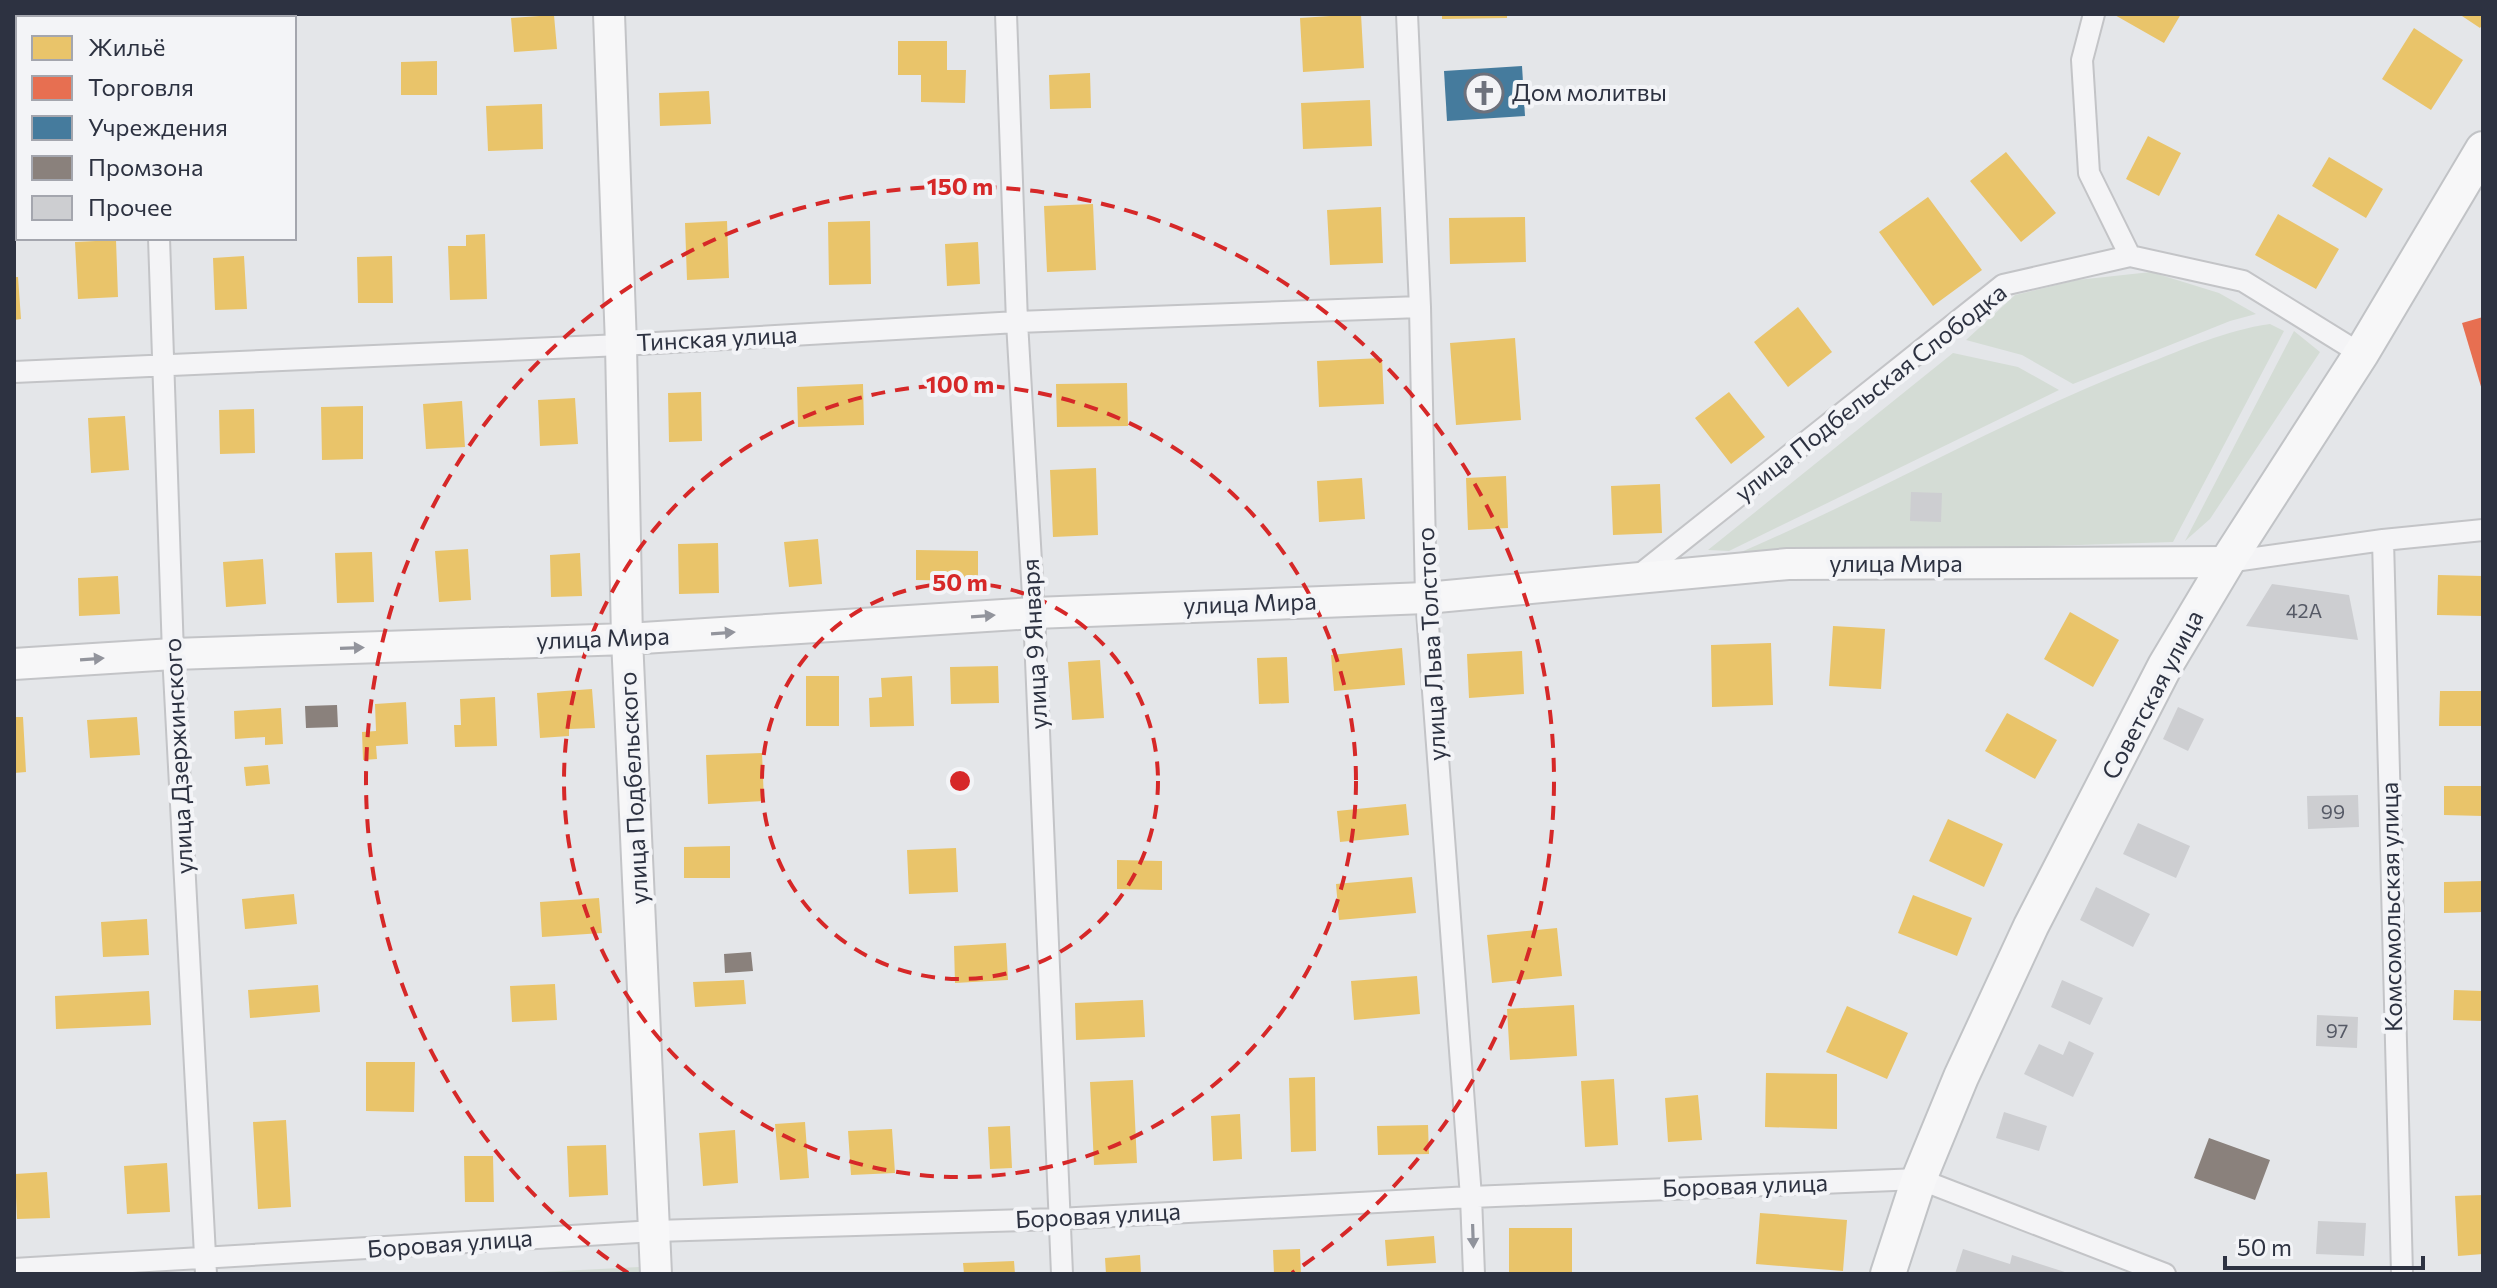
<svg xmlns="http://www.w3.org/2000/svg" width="2497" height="1288" font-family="Commissioner,sans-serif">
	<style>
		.green { fill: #d4dcd5 }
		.homes { fill: #e9c46a }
		.shops { fill: #e76f51 }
		.public { fill: #457b9d }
		.industry { fill: #8a817c }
		.building { fill: #cdced1 }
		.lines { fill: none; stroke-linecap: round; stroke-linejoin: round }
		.street-casing { stroke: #c3c4c7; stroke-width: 24 }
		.secondary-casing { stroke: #c3c4c7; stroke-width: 34 }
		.primary-casing { stroke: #c1c3c6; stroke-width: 38 }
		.street { stroke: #f4f4f6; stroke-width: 20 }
		.secondary { stroke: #f7f7f8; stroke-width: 30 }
		.primary { stroke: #f7f7f8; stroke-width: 34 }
		.oneway { fill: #92949c }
		.oneway2 { fill: #90939c }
		.ring { fill: none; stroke: #d62828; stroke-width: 4; stroke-dasharray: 14 10 }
		.labels { text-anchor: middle; stroke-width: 8; stroke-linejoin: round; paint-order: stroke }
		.number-label { font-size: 20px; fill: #565a66 }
		.poi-label { font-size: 24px; fill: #2d3241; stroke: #f3f4f7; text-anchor: start }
		.street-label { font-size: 24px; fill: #2d3241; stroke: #f3f4f7 }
		.centre { fill: #d62828; stroke: #f3f4f7; stroke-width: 4 }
		.ring-label { font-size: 24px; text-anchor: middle; font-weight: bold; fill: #d62828; stroke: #f3f4f7; stroke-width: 8; stroke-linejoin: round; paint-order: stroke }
	</style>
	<rect width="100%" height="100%" fill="#e4e6e9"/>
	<path class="green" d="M2151,272L2219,293L2256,314L2230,321L2073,384L2022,355L1966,340L2015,295L2077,280Z
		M2270,324L2284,331L2173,542L1732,556C1871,497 2002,420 2143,365C2185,349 2226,330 2270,324Z
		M2294,331L2320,352L2210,519L2185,541Z
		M1953,353L2018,367L2059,390L1729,551L1708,550Z
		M639,1267V1274H502Z"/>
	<path class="homes" d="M1361,14L1364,68L1303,72L1300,18Z
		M1442,14H1507V18L1442,19Z
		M2113,14H2181L2164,43Z
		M2459,14H2483V24L2480,28Z
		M554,15L557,49L514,52L511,18Z
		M2414,28L2463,60L2431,110L2382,79Z
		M898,41H947V70H966L965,103L921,102V75H898Z
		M437,61V95H401V62Z
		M1090,73L1091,108L1050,109L1049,75Z
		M709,91L711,124L660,126L659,93Z
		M1370,100L1372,146L1303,149L1301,103Z
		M542,104L543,149L488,151L486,106Z
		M2148,136L2181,153L2159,196L2126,179Z
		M2006,152L2056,213L2021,242L1970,181Z
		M2329,157L2383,189L2366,218L2312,186Z
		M1928,197L1982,270L1933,306L1879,232Z
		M1093,204L1096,270L1047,272L1044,206Z
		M1381,207L1383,263L1330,265L1327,210Z
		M2278,214L2339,249L2316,289L2255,255Z
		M1525,217L1526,262L1450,264L1449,218Z
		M727,221L729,278L687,280L685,223Z
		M870,221L871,284L829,285L828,222Z
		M485,234L487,299L450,300L448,246H466V235Z
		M116,240L118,297L78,299L75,242Z
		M978,242L980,284L947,286L945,244Z
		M244,256L247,309L215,310L213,258Z
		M392,256L393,303H358L357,257Z
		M14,277H18L21,319L14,320Z
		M1798,307L1832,352L1788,387L1754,342Z
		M1515,338L1521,420L1456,425L1450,343Z
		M1382,358L1384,404L1319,407L1317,361Z
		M1127,383L1128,426L1057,427L1056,384Z
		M863,384L864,425L798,427L797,387Z
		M701,392L702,441L669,442L668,393Z
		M1729,392L1765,437L1731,464L1695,418Z
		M575,398L578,444L540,446L538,400Z
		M462,401L465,447L426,449L423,404Z
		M363,406V459L322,460L321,407Z
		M254,409L255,453L220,454L219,410Z
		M125,416L129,470L91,473L88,418Z
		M1096,468L1098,535L1053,537L1050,470Z
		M1506,476L1508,528L1468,530L1466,478Z
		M1362,478L1365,519L1319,522L1317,481Z
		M1660,484L1662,533L1613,535L1611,486Z
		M818,539L822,584L789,587L784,542Z
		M718,543L719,593L679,594L678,544Z
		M468,549L471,600L439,602L435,551Z
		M916,550L978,551V581L916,580Z
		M372,552L374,602L337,603L335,553Z
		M580,553L582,596L551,597L550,555Z
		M263,559L266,604L226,607L223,562Z
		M2438,575L2483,576V616L2437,615Z
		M118,576L120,614L79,616L78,578Z
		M2070,612L2119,640L2093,687L2044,659Z
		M1833,626L1885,629L1881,689L1829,686Z
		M1771,643L1773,705L1712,707L1711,645Z
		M1402,648L1405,685L1334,691L1331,655Z
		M1522,651L1524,694L1469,698L1467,654Z
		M1287,657L1289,703L1259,704L1257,658Z
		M1100,660L1104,718L1072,720L1068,662Z
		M998,666L999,703L951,704L950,667Z
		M806,676H839V726H806Z
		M912,676L914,726L870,727L869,698L882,697L881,678Z
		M592,689L595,728L569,729V736L540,738L537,693Z
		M2440,691H2483V726H2439Z
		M495,697L497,746L455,747L454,725H461L460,699Z
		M406,702L408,744L376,746L377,759L363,760L362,732L376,731L375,704Z
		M281,708L283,744L265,745V737L235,739L234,711Z
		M2007,713L2057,740L2035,779L1985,751Z
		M14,717H23L26,772L14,773Z
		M137,717L140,755L90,758L87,720Z
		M762,753L764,801L708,804L706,755Z
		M268,765L270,784L246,786L244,767Z
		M2444,786H2483V816L2444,815Z
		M1406,804L1409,835L1340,842L1337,811Z
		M1948,819L2003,844L1984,887L1929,861Z
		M730,846V878H684V847Z
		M956,848L958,892L909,894L907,850Z
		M1117,860L1162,861V890L1117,889Z
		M1412,877L1416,913L1339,920L1336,884Z
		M2483,881V912L2444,913V882Z
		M294,894L297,924L245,929L242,899Z
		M1913,895L1972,918L1957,956L1898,933Z
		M599,898L602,933L542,937L540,902Z
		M147,919L149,955L103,957L101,922Z
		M1557,928L1562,976L1492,983L1487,935Z
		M1006,943L1008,980L955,983L954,946Z
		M1417,976L1420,1014L1354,1020L1351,981Z
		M744,980L746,1004L695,1007L693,982Z
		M555,984L557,1020L512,1022L510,986Z
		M318,985L320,1012L250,1018L248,990Z
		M2454,990L2483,991V1021L2453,1020Z
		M149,991L151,1025L56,1029L55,996Z
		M1143,1000L1145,1037L1076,1040L1075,1003Z
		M1574,1005L1577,1056L1510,1060L1507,1009Z
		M1847,1006L1908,1033L1887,1079L1826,1052Z
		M366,1062H415L414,1112L366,1111Z
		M1766,1073L1837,1074V1129L1765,1127Z
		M1315,1077L1316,1151L1291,1152L1289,1078Z
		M1614,1079L1618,1145L1585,1147L1581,1081Z
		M1133,1080L1137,1163L1094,1165L1090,1082Z
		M1698,1095L1702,1140L1668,1142L1665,1098Z
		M1240,1114L1242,1159L1213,1161L1211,1116Z
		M286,1120L291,1207L258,1209L253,1122Z
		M805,1122L809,1178L780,1180L775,1124Z
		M1428,1125L1429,1154L1378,1155L1377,1126Z
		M1010,1126L1012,1168L990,1169L988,1127Z
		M892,1129L895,1173L851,1175L848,1131Z
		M735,1130L738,1183L703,1186L699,1133Z
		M606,1145L608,1195L569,1197L567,1146Z
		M464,1156H493L494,1202H465Z
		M167,1163L170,1212L127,1214L124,1166Z
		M47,1172L50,1218L17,1219L15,1174Z
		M2483,1195V1254L2458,1256L2455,1196Z
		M1760,1213L1847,1220L1843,1271L1756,1264Z
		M1509,1228H1572V1273H1509Z
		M1434,1236L1436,1263L1387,1266L1385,1240Z
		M1300,1249L1301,1274H1274L1273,1250Z
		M1140,1255L1141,1274H1106L1105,1258Z
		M1014,1261L1015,1274H964L963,1263Z"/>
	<path class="shops" d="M2483,317V390H2482L2462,323Z"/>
	<path class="public" d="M1522,66L1525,116L1447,121L1444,71Z"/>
	<path class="industry" d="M337,705L338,727L306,728L305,706Z
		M751,952L753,971L725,973L724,954Z
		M2209,1138L2270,1160L2255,1200L2194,1178Z"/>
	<path class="building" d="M1911,492L1942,493L1941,522L1910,521Z
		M2272,584L2349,595L2358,640L2246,626Z
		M2178,707L2204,719L2188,751L2163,739Z
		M2358,795L2359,827L2308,829L2307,796Z
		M2138,823L2190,846L2176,878L2123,854Z
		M2096,887L2150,914L2133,947L2080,920Z
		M2062,980L2103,998L2090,1025L2051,1007Z
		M2317,1015L2358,1017L2357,1048L2316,1046Z
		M2069,1041L2094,1053L2073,1097L2024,1074L2039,1044L2063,1055Z
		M2004,1112L2047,1126L2039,1151L1996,1138Z
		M2318,1221L2366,1223L2364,1256L2316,1254Z
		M1963,1249L2010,1264L2012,1255L2071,1274H1955Z"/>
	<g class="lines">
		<g class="street-casing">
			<path id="street" d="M154,14V18
				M1006,14L1017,322L1034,613L1062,1274
				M1407,14L1420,307L1426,598L1471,1197L1474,1274
				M2094,14L2082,60L2089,173L2130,256
				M159,238L173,654L206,1274
				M14,372L621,345L1017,322L1420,307
				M2383,540L2402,1274
				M2227,562L2383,540L2483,530
				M1638,576L2003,285L2130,256L2243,281L2361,354
				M14,1269L655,1231L1058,1219L1471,1197L1919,1179L2165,1274"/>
		</g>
		<g class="secondary-casing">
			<path id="secondary" d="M609,14L621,345L627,639L656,1274
				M14,664L173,654L627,639L1034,613L1426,598L1788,564L2227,562"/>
		</g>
		<g class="primary-casing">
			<path id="primary" d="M1888,1274L1919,1179L1961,1077L2031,926L2165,666L2227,562L2361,354L2483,149"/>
		</g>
		<use href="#street" class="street"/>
		<use href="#secondary" class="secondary"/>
		<use href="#primary" class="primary"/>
	</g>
	<defs><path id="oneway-solid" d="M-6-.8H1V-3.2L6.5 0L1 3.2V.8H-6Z" transform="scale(2)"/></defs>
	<g class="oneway">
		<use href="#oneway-solid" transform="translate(983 616) rotate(-4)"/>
		<use href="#oneway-solid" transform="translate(723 633) rotate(-4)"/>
		<use href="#oneway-solid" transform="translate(352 648) rotate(-2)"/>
		<use href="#oneway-solid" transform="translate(92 659) rotate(-4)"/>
	</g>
	<use class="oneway2" href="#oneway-solid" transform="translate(1473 1236) rotate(88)"/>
	<g class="ring">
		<circle cx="960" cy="781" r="198"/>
		<circle cx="960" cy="781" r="396"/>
		<path d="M628 1273A594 594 0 1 1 1292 1273"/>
	</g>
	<defs>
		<g id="church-ring" transform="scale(2)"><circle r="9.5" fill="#f3f4f7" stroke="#6d717c" stroke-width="1.5"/><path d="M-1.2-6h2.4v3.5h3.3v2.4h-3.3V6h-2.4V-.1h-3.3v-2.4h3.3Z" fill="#6d717c"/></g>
	</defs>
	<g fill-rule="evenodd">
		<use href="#church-ring" x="1484" y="93"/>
	</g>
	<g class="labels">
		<g class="number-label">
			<text x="2304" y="618">42А</text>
			<text x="2333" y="819">99</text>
			<text x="2337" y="1038">97</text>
		</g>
		<g class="poi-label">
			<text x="1512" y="101">Дом молитвы</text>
		</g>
		<g class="street-label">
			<text transform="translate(717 339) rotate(-3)" y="8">Тинская улица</text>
			<text transform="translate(1871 393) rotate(-38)" y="8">улица Подбельская Слободка</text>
			<text x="1896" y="572">улица Мира</text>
			<text transform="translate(1250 604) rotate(-2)" y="8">улица Мира</text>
			<text transform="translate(603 639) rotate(-2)" y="8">улица Мира</text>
			<text transform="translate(1035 644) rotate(-93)" y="8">улица 9 Января</text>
			<text transform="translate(1432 644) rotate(-93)" y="8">улица Льва Толстого</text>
			<text transform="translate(2153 695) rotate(-62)" y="8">Советская улица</text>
			<text transform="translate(179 756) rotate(-93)" y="8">улица Дзержинского</text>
			<text transform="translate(634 788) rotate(-93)" y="8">улица Подбельского</text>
			<text transform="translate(2392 907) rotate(-91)" y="8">Комсомольская улица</text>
			<text transform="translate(1745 1186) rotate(-2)" y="8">Боровая улица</text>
			<text transform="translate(1098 1216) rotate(-3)" y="8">Боровая улица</text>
			<text transform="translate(450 1244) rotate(-4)" y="8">Боровая улица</text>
		</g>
	</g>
	<circle cx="960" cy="781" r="12" class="centre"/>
	<g class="ring-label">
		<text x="960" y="195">150 m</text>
		<text x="960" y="393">100 m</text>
		<text x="960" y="591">50 m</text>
	</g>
	<rect width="2497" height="1288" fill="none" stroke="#2d3241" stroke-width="32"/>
	<rect x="16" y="16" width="280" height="224" fill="#f3f4f7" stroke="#a4a6ae" stroke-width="2"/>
	<rect x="32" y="36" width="40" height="24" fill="#e9c46a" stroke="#a4a6ae" stroke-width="2"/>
	<text x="88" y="56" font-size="24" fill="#2d3241">Жильё</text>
	<rect x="32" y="76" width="40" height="24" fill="#e76f51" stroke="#a4a6ae" stroke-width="2"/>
	<text x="88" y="96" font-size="24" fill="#2d3241">Торговля</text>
	<rect x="32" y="116" width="40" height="24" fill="#457b9d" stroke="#a4a6ae" stroke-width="2"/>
	<text x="88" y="136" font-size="24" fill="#2d3241">Учреждения</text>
	<rect x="32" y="156" width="40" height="24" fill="#8a817c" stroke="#a4a6ae" stroke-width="2"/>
	<text x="88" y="176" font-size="24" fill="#2d3241">Промзона</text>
	<rect x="32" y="196" width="40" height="24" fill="#cdced1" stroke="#a4a6ae" stroke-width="2"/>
	<text x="88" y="216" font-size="24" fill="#2d3241">Прочее</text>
	<path d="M2225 1256v12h198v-12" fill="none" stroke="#2d3241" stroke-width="4"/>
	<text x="2237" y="1256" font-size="24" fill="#2d3241" stroke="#f3f4f7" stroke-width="6" paint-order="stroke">50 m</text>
</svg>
